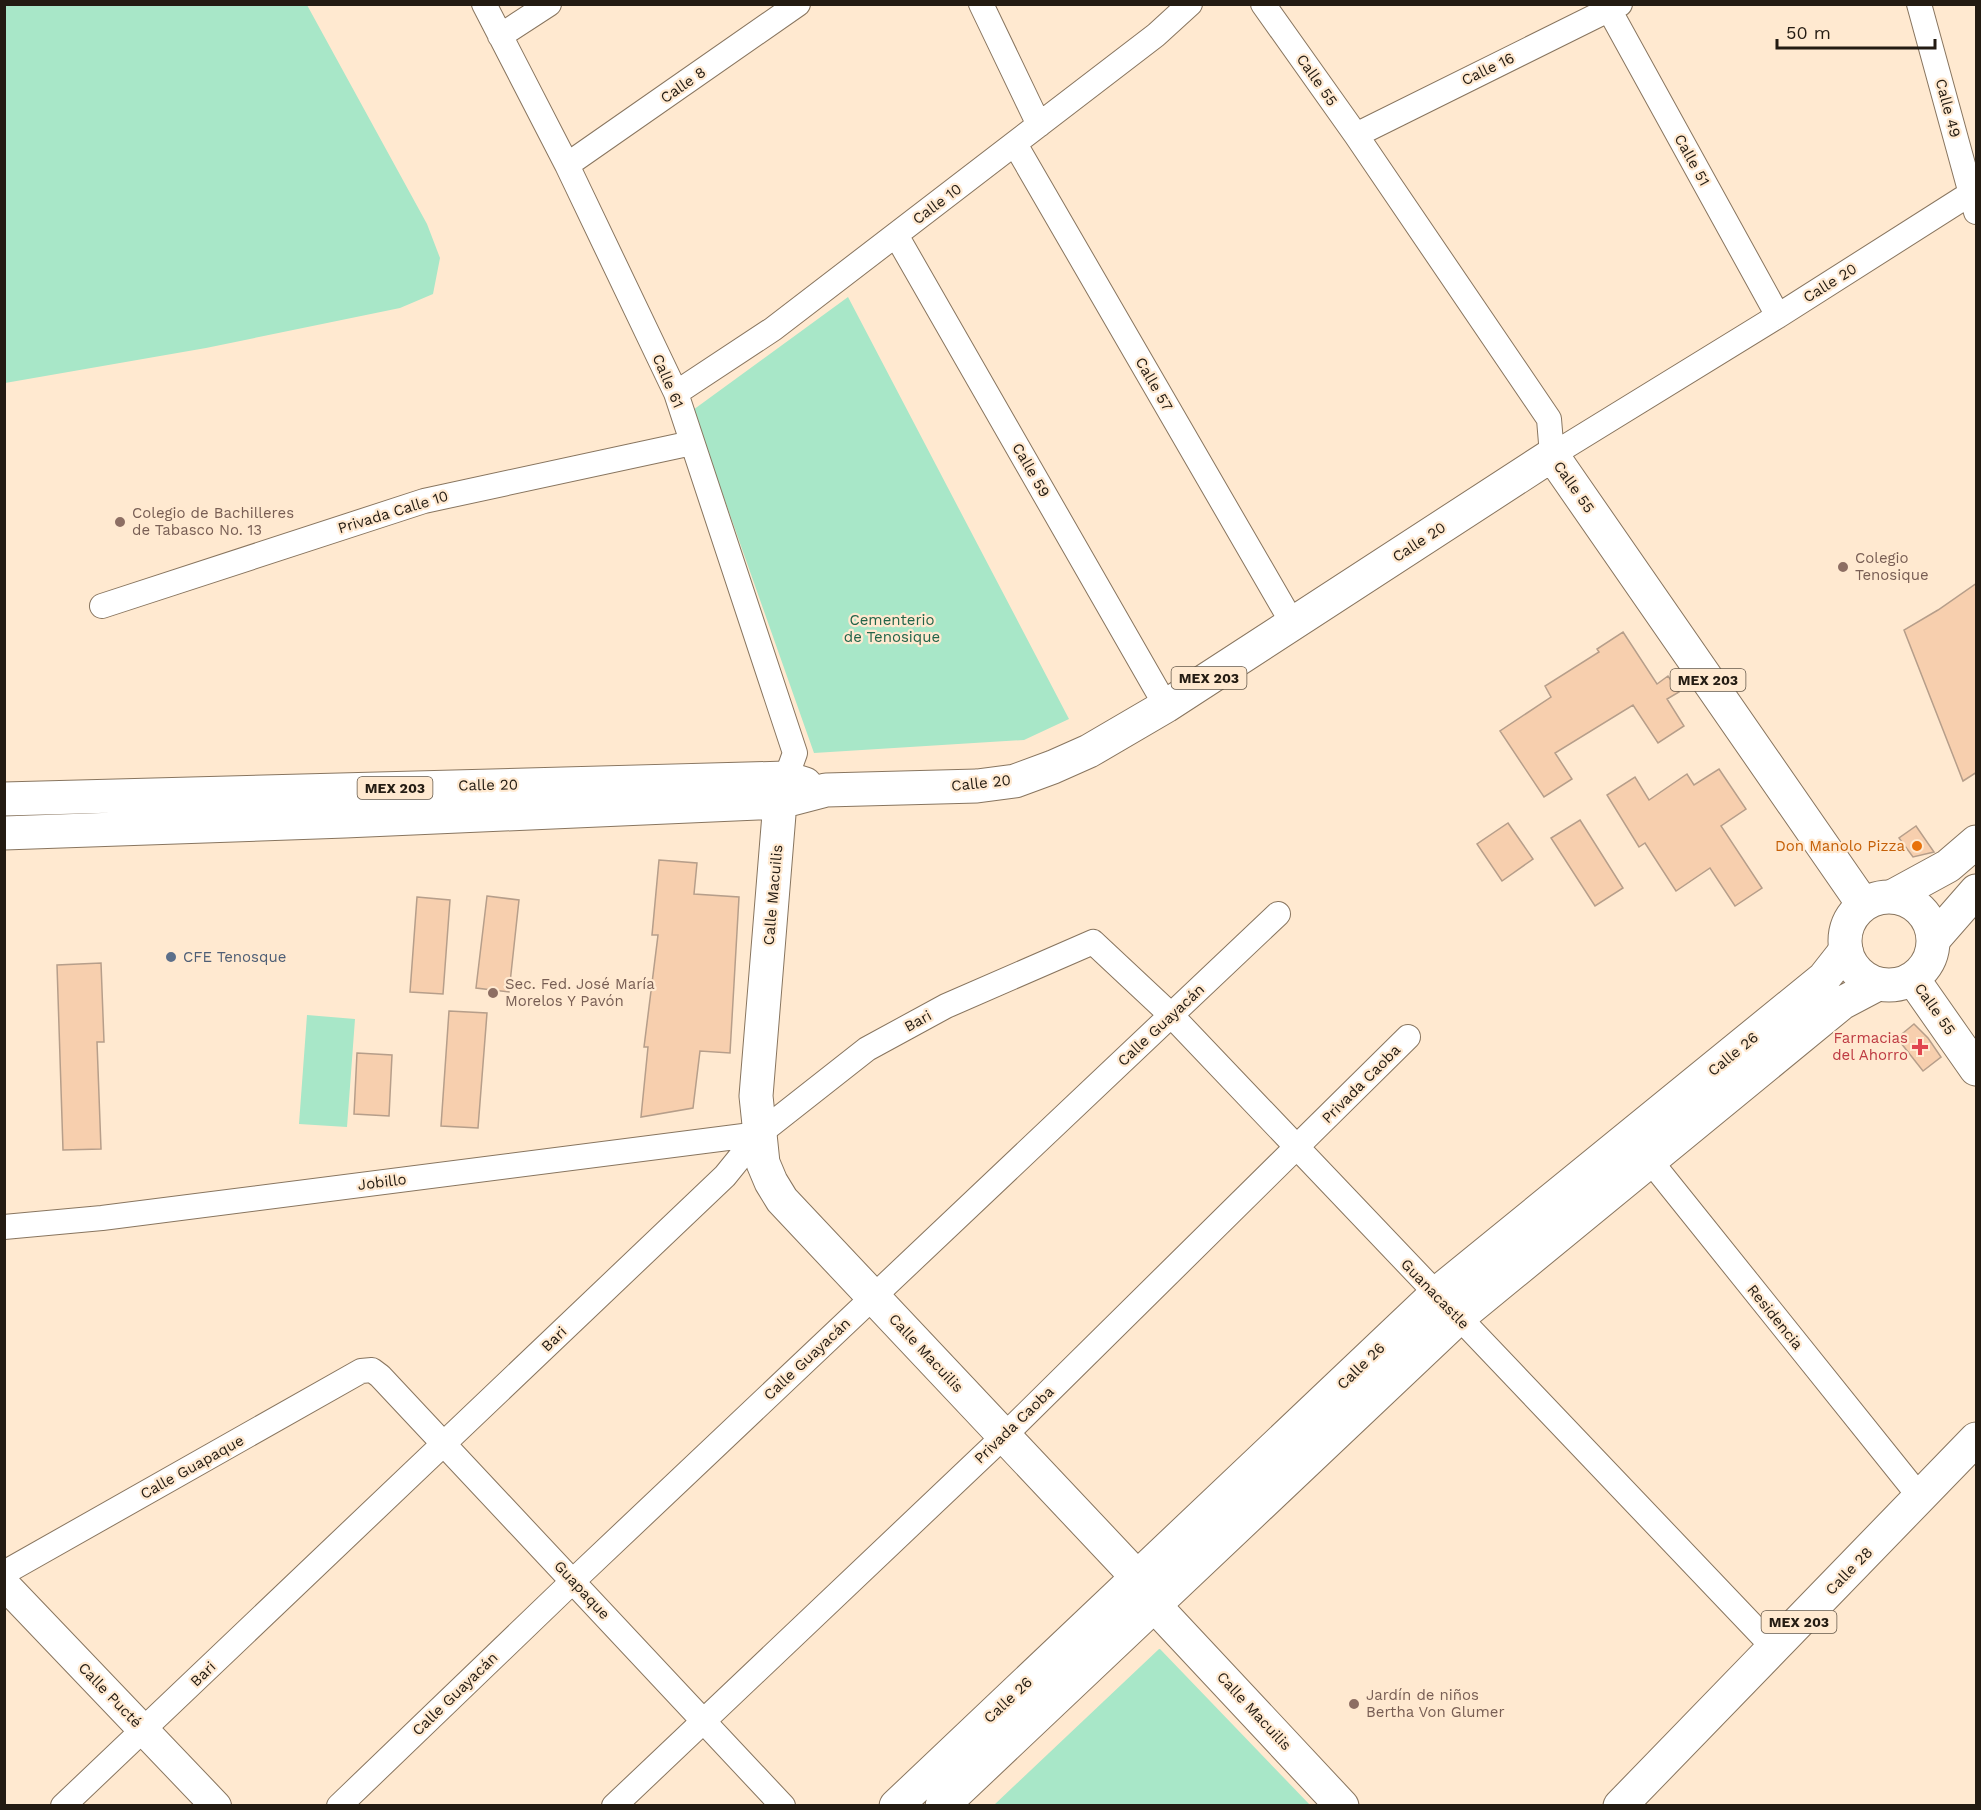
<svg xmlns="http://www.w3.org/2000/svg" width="1981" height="1810" font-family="'Work Sans',sans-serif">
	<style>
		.green { fill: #a8e7c8 }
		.building { fill: #f7cfae; stroke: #b69e8a; stroke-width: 1.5 }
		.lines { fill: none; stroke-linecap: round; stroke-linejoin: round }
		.minor-casing { stroke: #88755f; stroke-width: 26 }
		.tertiary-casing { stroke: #88755f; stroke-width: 32 }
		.secondary-casing { stroke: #88755f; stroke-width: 35 }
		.primary-casing { stroke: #88755f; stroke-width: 35 }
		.minor { stroke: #fff; stroke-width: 24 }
		.tertiary { stroke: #fff; stroke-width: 30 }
		.secondary { stroke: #fff; stroke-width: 33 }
		.primary { stroke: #fff; stroke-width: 33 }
		.education-dot { fill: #8d6e63; stroke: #ffe9d0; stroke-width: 2 }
		.food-dot { fill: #e8710a; stroke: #ffe9d0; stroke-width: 2 }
		.service-dot { fill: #5c6f8a; stroke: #ffe9d0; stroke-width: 2 }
		.health-dot { fill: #e0444e; stroke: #ffe9d0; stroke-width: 2 }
		.labels { text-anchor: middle; stroke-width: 4.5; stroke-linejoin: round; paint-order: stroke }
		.shield { fill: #ffe9d0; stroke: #65594b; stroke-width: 1.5 }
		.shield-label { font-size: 14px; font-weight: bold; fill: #231b12 }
		.street-label { font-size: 15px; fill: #231b12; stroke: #ffe9d0 }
		.education-label { font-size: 15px; fill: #785e54; stroke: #ffe9d0; text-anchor: start }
		.park-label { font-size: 15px; fill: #216449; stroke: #ffe9d0 }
		.food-label { font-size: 15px; fill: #c56008; stroke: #ffe9d0; text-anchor: end }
		.service-label { font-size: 15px; fill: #4e5e75; stroke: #ffe9d0; text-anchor: start }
		.health-label { font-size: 15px; fill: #be3a42; stroke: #ffe9d0; text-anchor: end }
	</style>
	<rect width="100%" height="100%" fill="#ffe9d0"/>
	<path class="green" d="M5,4L307,5L427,224L440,258L433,294L400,308L206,348L5,383Z
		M848,297L1069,719L1024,740L814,753L693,410Z
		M307,1015L355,1019L347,1127L299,1124Z
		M1160,1649L1310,1805H994L1159,1649Z"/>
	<path class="building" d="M1977,583V772L1963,781L1904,630L1938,610Z
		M1623,632L1657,684L1668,676L1679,692L1667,699L1684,726L1658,743L1633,705L1555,753L1572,779L1544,797L1500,731L1551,697L1545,686L1599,652L1597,649Z
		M1719,769L1746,809L1721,826L1762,888L1735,906L1710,868L1676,891L1645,843L1639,847L1607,795L1635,777L1649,800L1687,774L1694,785Z
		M1580,820L1623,888L1595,906L1551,838Z
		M1508,823L1533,859L1502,881L1477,844Z
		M1916,826L1934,852L1913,857L1899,838Z
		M659,860L697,863L694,894L739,897L730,1053L700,1051L693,1108L641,1117L648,1047H644L658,935H652Z
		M487,896L519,900L509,992L476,988Z
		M417,897L450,900L443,994L410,992Z
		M101,963L104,1042H97L101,1149L63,1150L57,965Z
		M449,1011L487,1013L478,1128L441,1126Z
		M1914,1024L1928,1038L1941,1057L1923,1071L1897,1038Z
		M357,1053L392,1055L389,1116L354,1114Z"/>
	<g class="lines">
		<g class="minor-casing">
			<path id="minor" d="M484,4L567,165L676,393L795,753L786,778
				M981,4L1039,125
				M1263,4L1356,135L1549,419L1552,455L1778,316L1976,190
				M1606,4L1778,316
				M1919,4L1976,212
				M500,36L549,4
				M1356,135L1620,4
				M1015,144L1293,624
				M567,165L798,4
				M896,235L1166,706
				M676,393L773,329L1156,35L1190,4
				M102,606L424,501L692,443
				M1640,1148L1920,1497
				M4,1227L102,1218L759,1134
				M4,1573L361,1371L372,1370L380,1376L783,1806
				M63,1806L725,1176L759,1134L867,1049L946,1006L1093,942L1171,1015L1774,1648
				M339,1806L573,1581L1278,914
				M614,1806L1004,1436L1408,1037"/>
		</g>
		<g class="tertiary-casing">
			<path id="tertiary" d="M4,1584L216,1806"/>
		</g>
		<g class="secondary-casing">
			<path id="secondary" d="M1893,896L1948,866L1976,842
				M1934,939L1976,891
				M896,1806L1436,1294L1824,978L1846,950
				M942,1806L1458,1318L1842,1003L1878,984"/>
		</g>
		<g class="primary-casing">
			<path id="primary" d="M784,782L780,802L756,1096L763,1163L771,1182L782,1200L1138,1578L1154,1605L1342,1806
				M4,799L786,778L805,784
				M4,833L345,821L780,802L826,790L977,786L1015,781L1053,767L1089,751L1166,706L1552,455L1863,904
				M1845 941a44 44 0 1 1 88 0a44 44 0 1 1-88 0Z
				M1913,979L1976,1069
				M1620,1806L1976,1439"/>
		</g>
		<use href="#minor" class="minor"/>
		<use href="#tertiary" class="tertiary"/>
		<use href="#secondary" class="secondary"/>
		<use href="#primary" class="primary"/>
	</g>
	<g class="education-dot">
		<circle cx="120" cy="522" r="6"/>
		<circle cx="1843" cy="567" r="6"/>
		<circle cx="493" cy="993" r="6"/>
		<circle cx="1354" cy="1704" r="6"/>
	</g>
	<circle class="food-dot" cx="1917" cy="846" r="6"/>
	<circle class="service-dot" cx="171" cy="957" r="6"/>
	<path class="health-dot" d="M1917 1038h6v6h6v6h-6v6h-6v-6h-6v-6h6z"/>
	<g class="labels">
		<g class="shield">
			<rect x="1171.5" y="667" width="75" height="22" rx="4.5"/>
			<rect x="1670.5" y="669" width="75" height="22" rx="4.5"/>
			<rect x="357.5" y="777" width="75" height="22" rx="4.5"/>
			<rect x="1761.5" y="1611" width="75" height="22" rx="4.5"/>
		</g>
		<g class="shield-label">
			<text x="1209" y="683">MEX 203</text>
			<text x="1708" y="685">MEX 203</text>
			<text x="395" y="793">MEX 203</text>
			<text x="1799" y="1627">MEX 203</text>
		</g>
		<g class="street-label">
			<text transform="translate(1488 69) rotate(-26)" y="5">Calle 16</text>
			<text transform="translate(1317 80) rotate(55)" y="5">Calle 55</text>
			<text transform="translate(683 85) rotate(-35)" y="5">Calle 8</text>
			<text transform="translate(1948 108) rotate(75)" y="5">Calle 49</text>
			<text transform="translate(1692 160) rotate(61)" y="5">Calle 51</text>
			<text transform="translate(937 204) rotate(-37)" y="5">Calle 10</text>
			<text transform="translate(1830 283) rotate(-32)" y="5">Calle 20</text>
			<text transform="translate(668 381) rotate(67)" y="5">Calle 61</text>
			<text transform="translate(1154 384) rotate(60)" y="5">Calle 57</text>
			<text transform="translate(1031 470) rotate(60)" y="5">Calle 59</text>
			<text transform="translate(1574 487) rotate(55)" y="5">Calle 55</text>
			<text transform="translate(393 512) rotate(-17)" y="5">Privada Calle 10</text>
			<text transform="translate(1419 542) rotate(-33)" y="5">Calle 20</text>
			<text transform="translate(981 783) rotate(-6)" y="5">Calle 20</text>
			<text transform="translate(488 785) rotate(-1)" y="5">Calle 20</text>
			<text transform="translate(773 895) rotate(-85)" y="5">Calle Macuilis</text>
			<text transform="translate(1935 1009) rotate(55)" y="5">Calle 55</text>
			<text transform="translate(918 1021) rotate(-29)" y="5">Bari</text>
			<text transform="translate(1161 1025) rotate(-43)" y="5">Calle Guayacán</text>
			<text transform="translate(1733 1054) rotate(-39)" y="5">Calle 26</text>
			<text transform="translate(1361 1084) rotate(-45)" y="5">Privada Caoba</text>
			<text transform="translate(382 1182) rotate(-7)" y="5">Jobillo</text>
			<text transform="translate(1435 1294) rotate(46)" y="5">Guanacastle</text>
			<text transform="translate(1775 1317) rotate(51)" y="5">Residencia</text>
			<text transform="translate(554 1339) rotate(-44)" y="5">Bari</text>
			<text transform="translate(926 1353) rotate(47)" y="5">Calle Macuilis</text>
			<text transform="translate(807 1359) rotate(-43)" y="5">Calle Guayacán</text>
			<text transform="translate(1361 1366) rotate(-44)" y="5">Calle 26</text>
			<text transform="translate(1014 1425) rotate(-44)" y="5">Privada Caoba</text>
			<text transform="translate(192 1467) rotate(-29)" y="5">Calle Guapaque</text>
			<text transform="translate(1849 1571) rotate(-46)" y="5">Calle 28</text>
			<text transform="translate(582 1590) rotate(47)" y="5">Guapaque</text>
			<text transform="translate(203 1674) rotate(-44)" y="5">Bari</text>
			<text transform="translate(455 1694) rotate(-44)" y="5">Calle Guayacán</text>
			<text transform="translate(110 1695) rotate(46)" y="5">Calle Pucté</text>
			<text transform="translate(1008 1700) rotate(-43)" y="5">Calle 26</text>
			<text transform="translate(1254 1711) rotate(47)" y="5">Calle Macuilis</text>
		</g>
		<g class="education-label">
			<text x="132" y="518">Colegio de Bachilleres<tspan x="132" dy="17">de Tabasco No. 13</tspan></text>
			<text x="1855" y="563">Colegio<tspan x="1855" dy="17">Tenosique</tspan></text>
			<text x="505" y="989">Sec. Fed. José María<tspan x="505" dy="17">Morelos Y Pavón</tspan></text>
			<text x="1366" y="1700">Jardín de niños<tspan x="1366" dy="17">Bertha Von Glumer</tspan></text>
		</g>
		<g class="park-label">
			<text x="892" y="625">Cementerio<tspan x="892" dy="17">de Tenosique</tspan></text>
		</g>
		<g class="food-label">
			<text x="1905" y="851">Don Manolo Pizza</text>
		</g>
		<g class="service-label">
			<text x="183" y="962">CFE Tenosque</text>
		</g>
		<g class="health-label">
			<text x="1908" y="1043">Farmacias<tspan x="1908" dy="17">del Ahorro</tspan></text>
		</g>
	</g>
	<rect width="1981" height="1810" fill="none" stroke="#231b12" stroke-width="12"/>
	<path d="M1777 39v9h158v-9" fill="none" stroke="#231b12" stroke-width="3"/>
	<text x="1786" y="39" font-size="18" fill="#231b12" stroke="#ffe9d0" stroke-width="4.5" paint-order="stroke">50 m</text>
</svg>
